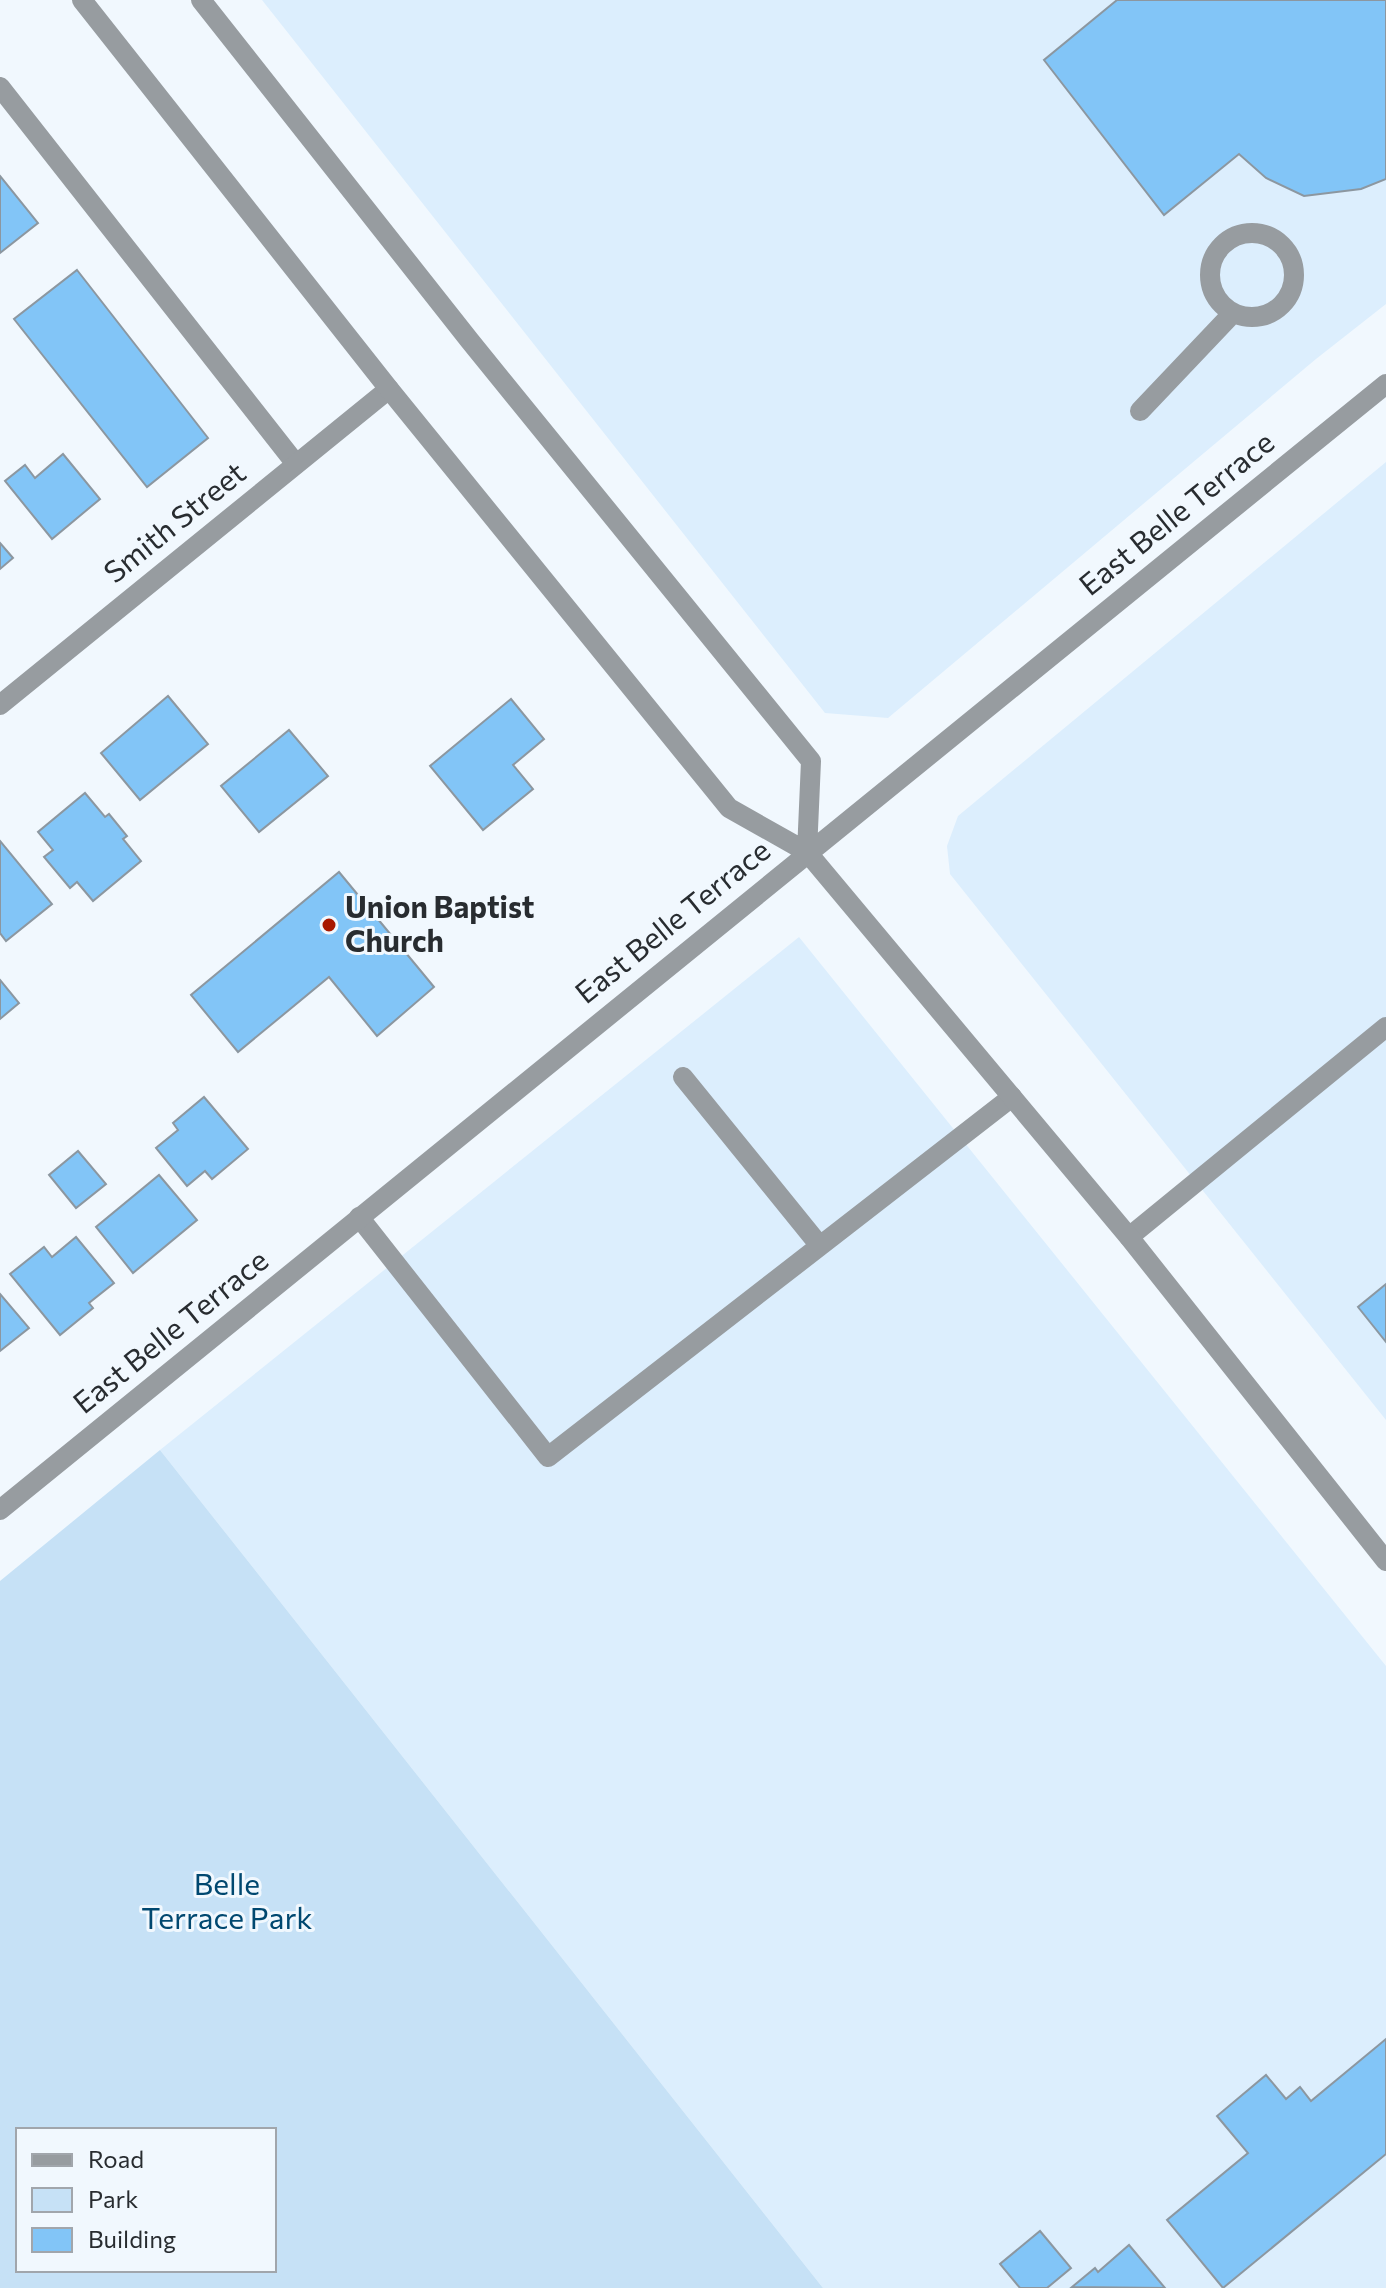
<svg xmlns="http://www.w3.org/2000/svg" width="1386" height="2288" font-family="Commissioner,sans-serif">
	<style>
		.built { fill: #dceefd }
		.green { fill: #c6e1f6; fill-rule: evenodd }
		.building { fill: #82c5f7; stroke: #8c97a0; stroke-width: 2 }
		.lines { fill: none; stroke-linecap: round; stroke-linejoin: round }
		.service { stroke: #979ca0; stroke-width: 20 }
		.minor { stroke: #979ca0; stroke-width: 20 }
		.tertiary { stroke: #979ca0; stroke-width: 20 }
		.poi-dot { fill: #a81800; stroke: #f1f8fe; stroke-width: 3 }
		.labels { text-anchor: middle; stroke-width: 6; stroke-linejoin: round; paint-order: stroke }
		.street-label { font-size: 30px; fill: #282c30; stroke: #f1f8fe }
		.poi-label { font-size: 30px; font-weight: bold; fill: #282c30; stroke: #f1f8fe; text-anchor: start }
		.park-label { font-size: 30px; fill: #004870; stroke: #f1f8fe }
	</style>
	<rect width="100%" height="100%" fill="#f1f8fe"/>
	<path class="built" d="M262,0H1386V304L1316,359L888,718L825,713Z
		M1386,462V1420L950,874L947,846L958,816Z
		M799,937L1386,1666V2288H823L160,1450Z"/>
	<path class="green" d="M160,1450L823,2288H0V1581ZM18,2130H274V2270H18Z"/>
	<path class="building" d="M1117,0H1386V179L1361,189L1304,196L1266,178L1239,154L1164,215L1044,60Z
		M0,176L38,223L0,253Z
		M77,270L208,438L147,487L14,319Z
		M63,454L100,499L52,539L5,481L25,465L35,478Z
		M0,543L13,558L0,569Z
		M168,696L208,744L140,800L101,753Z
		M511,699L544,739L513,765L533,789L483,830L430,766Z
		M289,730L328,776L259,832L221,786Z
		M85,793L105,817L109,814L127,836L123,839L141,861L93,901L77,882L70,888L44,857L53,850L38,832Z
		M0,841L52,904L6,941L0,933Z
		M339,872L434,987L377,1036L329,977L238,1052L191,995Z
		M0,980L19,1003L0,1019Z
		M204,1097L248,1149L212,1179L205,1171L187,1186L156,1148L178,1130L173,1123Z
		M78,1151L106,1184L76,1208L49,1175Z
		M159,1175L197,1220L133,1273L96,1227Z
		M76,1237L114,1283L89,1303L93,1308L60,1335L10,1274L44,1247L52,1257Z
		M1386,1284V1342L1358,1307Z
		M0,1294L29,1328L0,1351Z
		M1386,2039V2154L1223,2288L1167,2220L1248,2153L1217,2116L1266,2075L1286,2099L1300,2087L1311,2101Z
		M1040,2231L1071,2268L1047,2288H1020L1000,2264Z
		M1129,2245L1165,2288L1072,2287L1095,2268L1098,2272Z"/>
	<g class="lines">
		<path class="service" d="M0,87L296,464
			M1210 275a42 42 0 1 1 84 0a42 42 0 1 1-84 0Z
			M1140,411L1233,313
			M683,1077L820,1246
			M359,1217L548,1457L1012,1097
			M1129,1237L1386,1027"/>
		<path class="minor" d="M0,705L389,389"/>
		<path class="tertiary" d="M82,0L389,389L729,808L807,852L1129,1237L1386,1561
			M201,0L470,341L811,761L807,852
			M0,1510L1386,384"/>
	</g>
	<circle class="poi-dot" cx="329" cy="925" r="8"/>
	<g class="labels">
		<g class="street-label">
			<text transform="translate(1177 514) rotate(-39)" y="10">East Belle Terrace</text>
			<text transform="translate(175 523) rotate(-39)" y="10">Smith Street</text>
			<text transform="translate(673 922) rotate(-39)" y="10">East Belle Terrace</text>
			<text transform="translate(171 1332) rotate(-39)" y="10">East Belle Terrace</text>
		</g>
		<g class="poi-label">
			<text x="345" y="918">Union Baptist<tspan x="345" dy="34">Church</tspan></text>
		</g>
		<g class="park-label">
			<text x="227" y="1895">Belle<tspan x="227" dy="34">Terrace Park</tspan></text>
		</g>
	</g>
	<rect x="16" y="2128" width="260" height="144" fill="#f1f8fe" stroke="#a1a6ac" stroke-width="2"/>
	<rect x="32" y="2154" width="40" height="12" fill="#979ca0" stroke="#a1a6ac" stroke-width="2"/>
	<text x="88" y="2168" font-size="24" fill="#282c30">Road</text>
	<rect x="32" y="2188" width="40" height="24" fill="#c6e1f6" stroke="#a1a6ac" stroke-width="2"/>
	<text x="88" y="2208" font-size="24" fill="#282c30">Park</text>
	<rect x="32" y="2228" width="40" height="24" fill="#82c5f7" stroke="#a1a6ac" stroke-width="2"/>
	<text x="88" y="2248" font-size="24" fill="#282c30">Building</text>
</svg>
